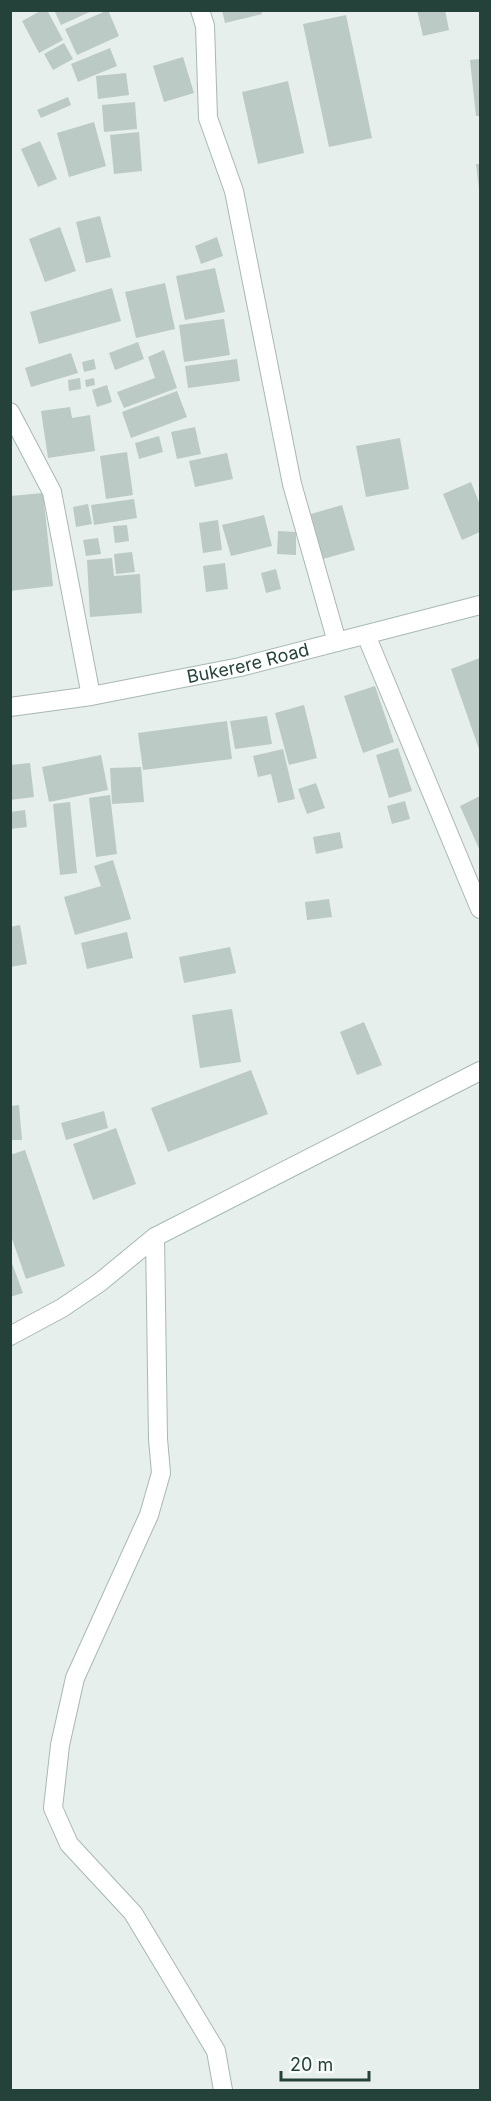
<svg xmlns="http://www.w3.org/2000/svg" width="491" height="2101" font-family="Inter,sans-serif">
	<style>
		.building { fill: #bbcac4 }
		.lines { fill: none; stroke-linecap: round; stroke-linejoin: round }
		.minor-casing { stroke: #a8b8b2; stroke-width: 20 }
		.minor { stroke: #fff; stroke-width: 18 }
		.labels { text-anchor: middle; stroke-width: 5; stroke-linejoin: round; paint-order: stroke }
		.street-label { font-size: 18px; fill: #24423a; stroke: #f7fbf9 }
	</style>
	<rect width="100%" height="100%" fill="#e6efeb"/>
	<path class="building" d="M42,10H47L63,40L39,53L22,21Z
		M58,10H94L61,25L55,12Z
		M108,10L119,36L77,55L65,29Z
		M222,10H261L262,14L225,23Z
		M417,10H445L449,30L423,36Z
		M346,15L372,138L329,147L303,24Z
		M64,43L73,59L53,70L44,54Z
		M110,48L117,66L78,82L71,64Z
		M183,57L194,93L164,102L153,66Z
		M480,59V116H476L470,60Z
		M126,73L129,95L98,99L96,76Z
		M288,81L304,153L258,164L242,92Z
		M68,97L71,105L41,118L37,110Z
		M135,102L137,129L104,132L102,105Z
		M94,122L106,166L69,177L57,133Z
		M139,132L142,171L114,174L110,135Z
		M40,141L57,179L38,187L21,149Z
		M476,164H480V189H479Z
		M100,216L111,257L86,263L76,222Z
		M60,227L76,271L45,282L29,239Z
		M217,237L223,256L201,264L195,246Z
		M215,268L225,312L185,320L176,276Z
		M165,283L175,329L136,338L125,292Z
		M112,288L121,321L39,344L30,312Z
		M224,319L230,355L184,362L179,325Z
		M138,342L144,359L115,370L109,353Z
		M164,350L177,388L124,408L117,392L155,378L148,357Z
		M71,353L78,373L31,387L25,368Z
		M94,359L96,369L84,372L82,362Z
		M237,359L240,381L188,388L185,366Z
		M80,378L81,389L69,391L68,380Z
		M94,378L95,385L86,387L85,380Z
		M107,385L112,402L97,407L92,390Z
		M177,391L187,417L131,438L122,412Z
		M70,407L72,418L90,415L95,451L48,458L41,411Z
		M195,427L201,454L177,459L171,432Z
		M159,436L163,452L139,459L135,443Z
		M400,438L409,489L366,497L356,446Z
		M127,452L133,495L106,499L100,456Z
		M227,453L233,479L195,487L189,461Z
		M471,482L480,505V532L462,540L443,494Z
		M43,493L53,586L10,591V496Z
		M134,499L137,518L94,525L91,505Z
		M88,504L92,524L76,527L73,507Z
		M342,505L355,550L323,559L311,514Z
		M264,515L272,546L231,556L222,525Z
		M218,520L222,550L203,553L199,523Z
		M127,525L129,541L115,543L113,526Z
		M278,531L296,532V555L277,554Z
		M98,538L101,554L86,556L83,540Z
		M132,552L135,572L116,574L114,554Z
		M112,558L114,576L140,574L142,613L90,617L87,560Z
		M225,563L228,589L206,592L203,566Z
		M276,569L281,589L266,593L261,573Z
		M480,658V752L451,669Z
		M375,686L394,742L363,753L344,696Z
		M304,705L317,758L289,765L275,713Z
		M267,716L272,744L235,749L230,721Z
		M227,721L232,759L143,770L138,733Z
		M398,748L412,791L389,798L376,755Z
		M283,749L295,799L278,803L271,774L258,777L253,756Z
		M101,755L108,790L49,802L42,767Z
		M30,763L34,797L10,800V765Z
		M141,767L144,802L112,804L110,768Z
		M316,783L325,808L307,814L298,789Z
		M110,795L117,854L96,857L89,798Z
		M480,796V851L460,806Z
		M405,801L410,819L392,824L387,806Z
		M70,802L77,873L60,875L53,804Z
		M25,810L27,827L10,829V812Z
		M340,832L343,848L316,854L313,837Z
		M113,860L131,919L75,935L64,897L101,886L94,866Z
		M329,899L332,917L307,920L305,902Z
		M20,925L27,964L10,967V927Z
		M127,932L133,958L87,969L81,943Z
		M230,947L236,973L184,983L179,957Z
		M232,1009L241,1062L200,1068L192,1015Z
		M364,1022L382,1065L357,1075L340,1032Z
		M251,1070L268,1114L168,1152L151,1108Z
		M19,1105L22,1140H10V1106Z
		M104,1111L108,1128L66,1140L61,1123Z
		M116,1128L136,1184L93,1200L73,1144Z
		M25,1150L65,1266L26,1279L10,1233V1155Z
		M10,1258L23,1293L10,1297Z"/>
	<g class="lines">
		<g class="minor-casing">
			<g id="minor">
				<path d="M200,10L205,26L208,118L234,191L292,484L337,642"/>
				<path d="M10,412L52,492L91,696"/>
				<path d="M366,635L480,909"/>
				<path id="s1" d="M10,707L91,696L240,667L480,605"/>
				<path d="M155,1237L158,1439L161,1473L149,1515L75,1678L60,1745L53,1808L69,1844L133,1913L189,2006L216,2051L223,2090"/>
				<path d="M10,1336L62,1308L99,1283L155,1237L480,1071"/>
			</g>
		</g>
		<use href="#minor" class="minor"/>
	</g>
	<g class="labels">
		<g class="street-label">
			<text dy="6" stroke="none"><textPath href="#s1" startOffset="242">Bukerere Road</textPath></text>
		</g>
	</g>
	<rect width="491" height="2101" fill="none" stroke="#24423a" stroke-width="24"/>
	<path d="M281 2071v9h88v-9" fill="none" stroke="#24423a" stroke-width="3"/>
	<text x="290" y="2071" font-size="18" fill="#24423a" stroke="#f7fbf9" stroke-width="4.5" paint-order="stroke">20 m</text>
</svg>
